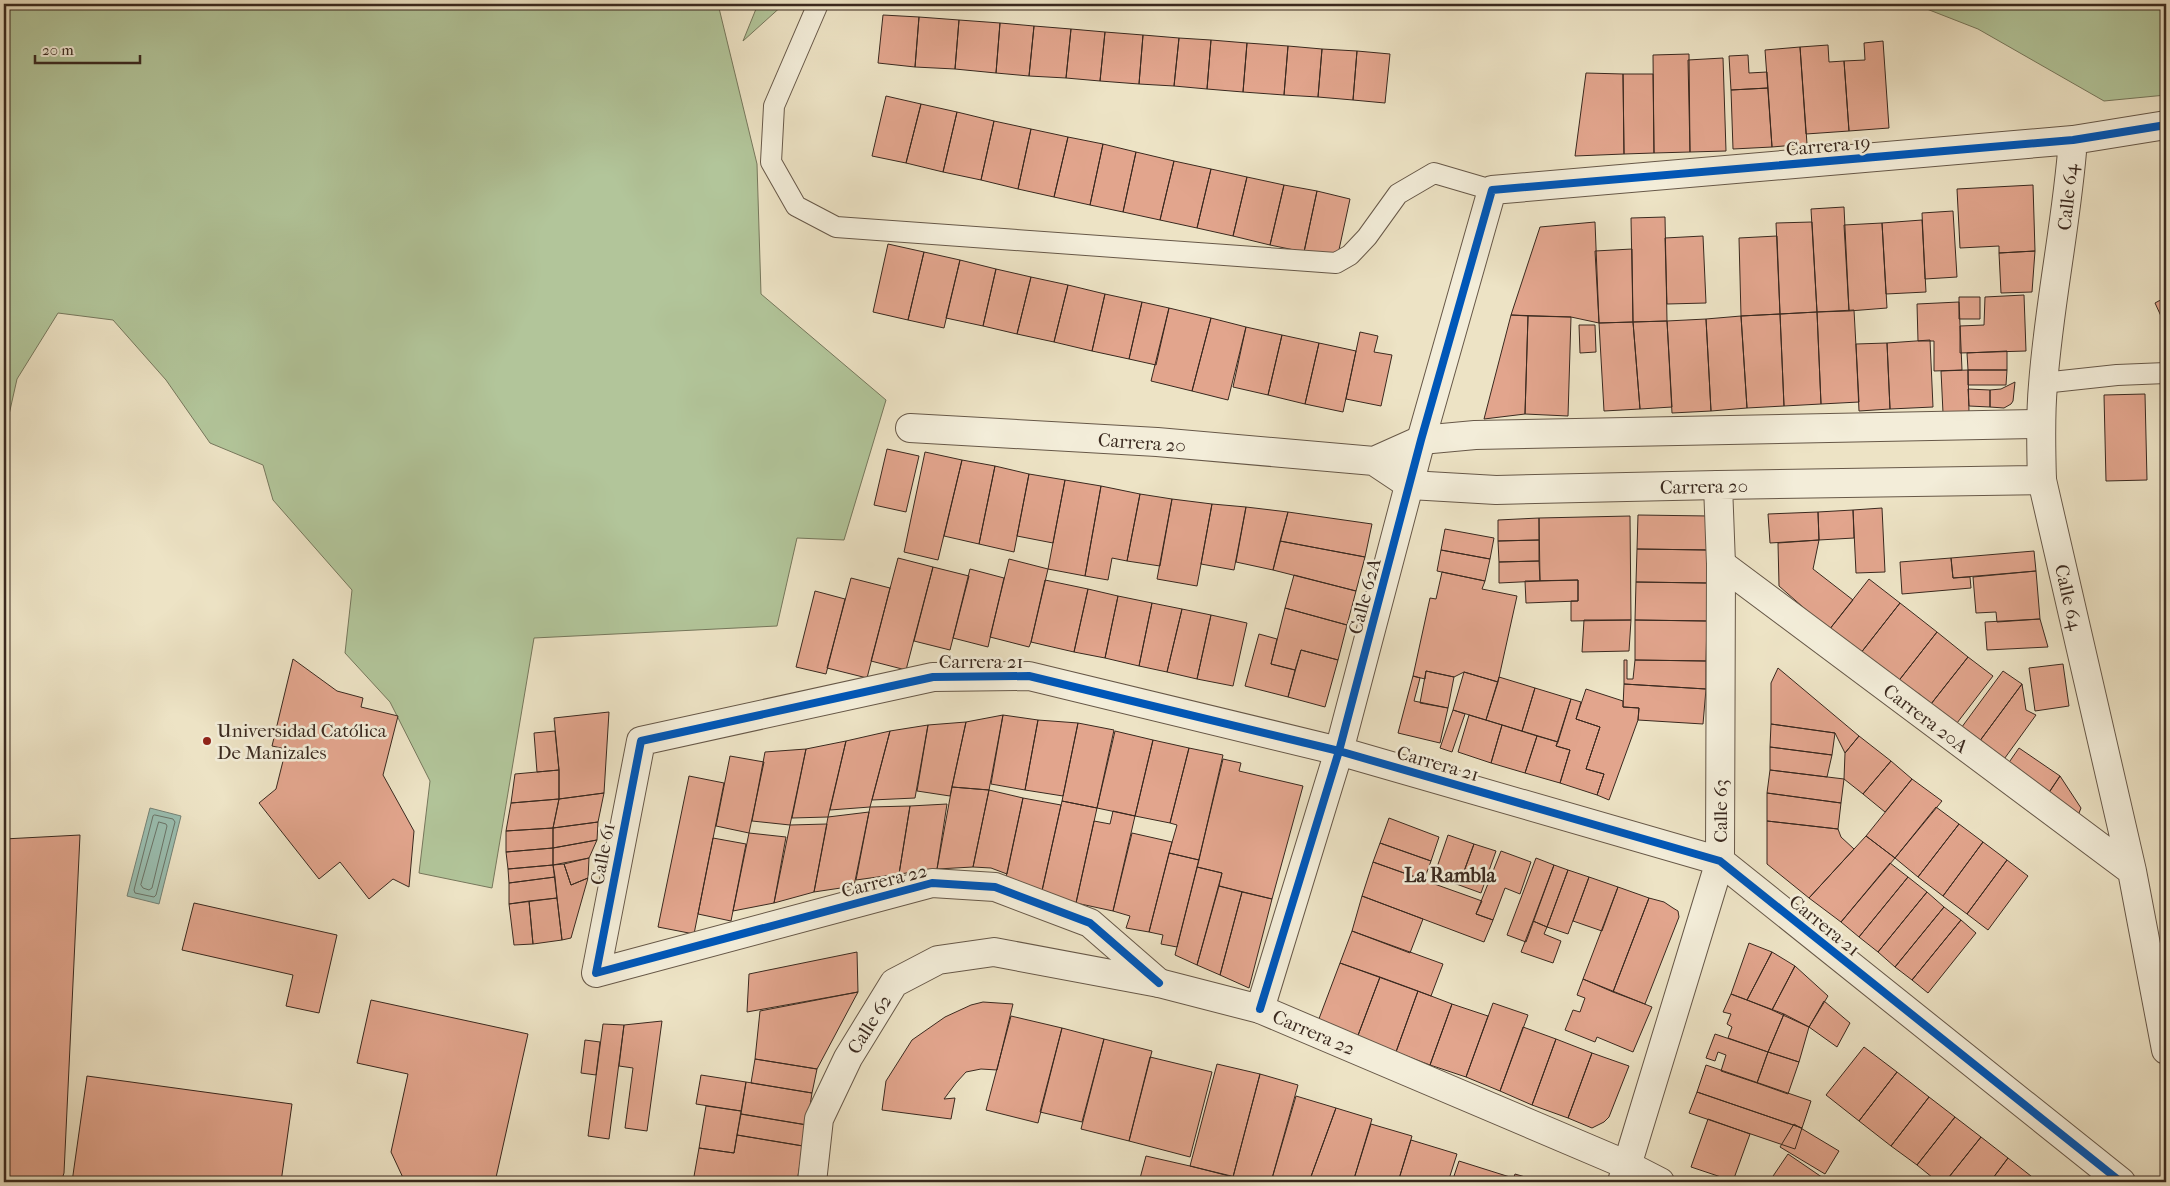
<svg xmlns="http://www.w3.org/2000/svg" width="2170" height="1186" font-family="'IM FELL French Canon',serif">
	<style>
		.green { fill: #b2c59a; stroke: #76775c }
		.water { fill: #9abeb0; stroke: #748276 }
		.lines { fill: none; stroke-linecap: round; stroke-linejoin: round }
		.shore { stroke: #6a7468; stroke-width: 1 }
		.building { fill: #e2a58d; stroke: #3a291f }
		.service-casing { stroke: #675848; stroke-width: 22 }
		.minor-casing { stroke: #675848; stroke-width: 30 }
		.tertiary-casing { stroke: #675848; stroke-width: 30 }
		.service { stroke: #f3edd9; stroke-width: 20 }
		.minor { stroke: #f3edd9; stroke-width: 28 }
		.tertiary { stroke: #f3edd9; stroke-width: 28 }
		.cycleway-casing { stroke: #f3edd9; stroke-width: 11 }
		.cycleway { stroke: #0057b8; stroke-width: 8 }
		.poi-dot { fill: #8f2418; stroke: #f3edd9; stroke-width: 2 }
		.labels { text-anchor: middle; stroke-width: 5; stroke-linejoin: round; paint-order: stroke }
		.street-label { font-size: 19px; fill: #3a291f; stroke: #f3edd9 }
		.poi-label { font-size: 19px; fill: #3a291f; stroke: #f3edd9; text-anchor: start }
		.neighbourhood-label { font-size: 20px; font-weight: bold; fill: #3a291f; stroke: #f3edd9 }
	</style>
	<rect width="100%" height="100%" fill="#ede3c5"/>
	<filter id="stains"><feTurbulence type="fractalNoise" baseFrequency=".004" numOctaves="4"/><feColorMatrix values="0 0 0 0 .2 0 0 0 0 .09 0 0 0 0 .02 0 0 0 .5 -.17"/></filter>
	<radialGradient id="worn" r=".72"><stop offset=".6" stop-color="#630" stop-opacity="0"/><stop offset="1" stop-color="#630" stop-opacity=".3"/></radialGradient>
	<path class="green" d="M4,4H718L757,164L761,294L886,400L844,540L797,538L777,626L534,638L492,888L419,873L430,781L390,702L345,653L352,590L273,500L263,465L210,443L166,380L113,320L58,313L17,379L4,437Z
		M758,4H784L743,41Z
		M1914,4H2166V95L2104,101L1978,29Z"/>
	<path class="water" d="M150,808L181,816L159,904L127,896Z"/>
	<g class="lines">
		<path class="shore" d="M155,815L173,819L175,822L156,895L154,897L135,893L134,890L153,816Z
			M159,822L166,824L167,826L152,888L149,890L143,888L141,885Z"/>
	</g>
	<path class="building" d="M883,15L919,17L915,67L878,63Z
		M919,17L959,20L955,69L915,67Z
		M959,20L1000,23L996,73L955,69Z
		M1000,23L1034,26L1029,76L996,73Z
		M1034,26L1071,29L1066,78L1029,76Z
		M1071,29L1105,32L1100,81L1066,78Z
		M1105,32L1143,35L1139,84L1100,81Z
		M1143,35L1179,38L1174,86L1139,84Z
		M1179,38L1211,40L1207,89L1174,86Z
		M1211,40L1247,43L1243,92L1207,89Z
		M1883,41L1889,128L1849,131L1844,61L1865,60L1864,43Z
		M1247,43L1288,46L1284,95L1243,92Z
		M1828,45L1829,62L1844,61L1849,131L1806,134L1800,47Z
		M1288,46L1322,49L1318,97L1284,95Z
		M1800,47L1807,144L1772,147L1765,50Z
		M1322,49L1357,51L1353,100L1318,97Z
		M1357,51L1390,54L1385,103L1353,100Z
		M1689,54L1690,152L1654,153L1653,55Z
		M1748,55L1749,73L1767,72L1768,88L1731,90L1729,56Z
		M1723,58L1726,151L1690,152L1688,60Z
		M1586,73L1623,74L1624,154L1575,156Z
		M1623,74H1653L1654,153L1624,154Z
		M1768,88L1772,147L1733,149L1731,90Z
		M886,96L921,104L906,163L872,156Z
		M921,104L957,112L943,172L906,163Z
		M957,112L994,121L981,180L943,172Z
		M994,121L1031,129L1018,189L981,180Z
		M1031,129L1068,137L1054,197L1018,189Z
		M1068,137L1103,144L1090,205L1054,197Z
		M1103,144L1136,152L1123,212L1090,205Z
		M1136,152L1174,161L1160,220L1123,212Z
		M1174,161L1211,169L1197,228L1160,220Z
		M1211,169L1247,177L1233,236L1197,228Z
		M1247,177L1284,185L1270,245L1233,236Z
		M1284,185L1317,191L1304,252L1270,245Z
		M2033,185L2035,251L1999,253V246L1960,248L1957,189Z
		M1317,191L1350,199L1337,259L1304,252Z
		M1844,207L1849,311L1817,312L1811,209Z
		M1953,211L1957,277L1925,279L1922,213Z
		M1665,217L1667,321L1633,322L1631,218Z
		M1922,220L1926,292L1886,294L1882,223Z
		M1595,222L1599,323L1571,317L1511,315L1540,227Z
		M1812,222L1817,312L1780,314L1776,223Z
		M1882,223L1887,308L1849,311L1844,225Z
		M1703,236L1706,303L1667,304L1665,238Z
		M1777,236L1780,314L1741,316L1739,238Z
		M888,244L924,252L908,320L873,312Z
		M1632,249L1633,322L1599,323L1595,251Z
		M2035,251L2032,292L2001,293L1999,253Z
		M924,252L960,260L944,328L908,320Z
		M960,260L996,269L983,326L946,318Z
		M996,269L1031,277L1017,334L983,326Z
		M1031,277L1068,285L1054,342L1017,334Z
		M1068,285L1105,294L1092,351L1054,342Z
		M1105,294L1142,302L1129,359L1092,351Z
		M2024,295L2026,351L1960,353V326L1984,325L1985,297Z
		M1959,297H1980V319H1959Z
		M2166,297V327L2155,303Z
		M1142,302L1169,308L1156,365L1129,359Z
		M1959,302L1962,370L1934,371V341H1918L1917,304Z
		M1169,308L1211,318L1192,391L1151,381Z
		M1854,310L1859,402L1821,404L1817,312Z
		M1817,312L1821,404L1784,406L1780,314Z
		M1780,314L1784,406L1747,408L1741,316Z
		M1511,315L1528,316L1525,414L1484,419Z
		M1528,316L1571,317L1568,416L1525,414Z
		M1741,316L1747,408L1711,411L1706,319Z
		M1211,318L1246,327L1228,400L1192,391Z
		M1706,319L1711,411L1672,413L1667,321Z
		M1667,321L1672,407L1640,409L1633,322Z
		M1633,322L1640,409L1604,411L1599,323Z
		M1579,325H1595L1596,352L1580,353Z
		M1246,327L1282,335L1268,395L1233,387Z
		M1360,332L1378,336L1374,352L1392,355L1381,406L1346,399Z
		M1282,335L1319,343L1305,404L1268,395Z
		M1930,340L1933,407L1890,409L1887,343Z
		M1319,343L1356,351L1343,412L1305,404Z
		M1887,343L1890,409L1859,411L1856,344Z
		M2007,351V370H1968L1967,353Z
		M1968,370L1969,412L1943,413L1941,371Z
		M1968,370H2007L2006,385H1968Z
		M2015,382L2013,401L2011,404L2004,408L1990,407V390L2001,389Z
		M1968,389L1990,390V407L1969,406Z
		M2145,394L2147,480L2106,481L2104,395Z
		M887,449L919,456L906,512L874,505Z
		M925,452L962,460L938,560L904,552Z
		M962,460L995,466L979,544L944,536Z
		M995,466L1029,474L1014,552L979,544Z
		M1029,474L1065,480L1053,543L1017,536Z
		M1065,480L1101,486L1085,576L1048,569Z
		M1101,486L1140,494L1127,561L1112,558L1108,580L1085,576Z
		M1140,494L1172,499L1160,566L1127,561Z
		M1172,499L1212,504L1197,586L1157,579Z
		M1212,504L1246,507L1234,570L1201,564Z
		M1246,507L1288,512L1273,570L1236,562Z
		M1882,508L1885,572L1856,573L1853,510Z
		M1853,510L1854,538L1819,540L1818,512Z
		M1288,512L1372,524L1365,557L1280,541Z
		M1818,512L1819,540L1770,543L1768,514Z
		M1638,515L1709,516L1708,550L1637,549Z
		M1630,516L1631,620L1571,621V601H1578V580L1540,581L1539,518Z
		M1539,518V540L1498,541V520Z
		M1445,529L1494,538L1490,559L1441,550Z
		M1539,540V561L1499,562L1498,541Z
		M1819,540L1813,569L1853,600L1829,630L1779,586L1778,543Z
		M1280,541L1365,557L1356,591L1273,570Z
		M1637,549L1708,550L1707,583L1636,582Z
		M1441,550L1490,559L1485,581L1437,571Z
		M2034,551L2036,571L1953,578L1951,558Z
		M898,558L933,567L906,670L871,661Z
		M1951,558L1953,578L1970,577L1971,588L1902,594L1900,562Z
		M1009,559L1048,569L1031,642L1029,647L990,637Z
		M1539,561L1540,581L1499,583V562Z
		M933,567L969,576L950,650L914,641Z
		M970,569L1004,578L988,647L953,638Z
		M2036,571L2040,619L1997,622L1996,612L1976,613L1973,577Z
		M1442,572L1485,581L1482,589L1517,596L1498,682L1464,672L1454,677L1426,671L1425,679L1413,676L1430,598L1436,599Z
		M1294,575L1356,591L1347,625L1285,608Z
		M851,578L890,588L867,678L827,668Z
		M1869,579L1900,603L1860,654L1829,630Z
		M1045,580L1088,589L1074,652L1031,642Z
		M1578,580V601L1526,603L1525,581Z
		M1636,582L1707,583V621L1635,620Z
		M1088,589L1118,596L1105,658L1074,652Z
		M815,591L845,599L826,674L796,667Z
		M1118,596L1152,603L1139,666L1105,658Z
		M1152,603L1182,609L1167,672L1139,666Z
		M1900,603L1937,632L1897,683L1860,654Z
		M1285,608L1347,625L1338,660L1301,650L1295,670L1271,664Z
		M1182,609L1211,615L1197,679L1167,672Z
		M1211,615L1247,623L1233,686L1197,679Z
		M2040,619L2048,647L1987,650L1985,622Z
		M1584,620H1631L1629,651L1582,652Z
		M1635,620L1707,621L1706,661L1635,660Z
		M1937,632L1968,657L1931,704L1918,693L1915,697L1897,683Z
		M1259,634L1277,639L1271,664L1295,670L1288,697L1245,686Z
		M1301,650L1338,660L1325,707L1288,697Z
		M1968,657L1993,676L1957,723L1931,704Z
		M293,659L337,691L363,698L361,707L398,716L383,775L414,831L409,887L393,879L369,899L340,862L319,879L259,803L276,789L286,749L272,746Z
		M1624,660H1627V679H1633L1635,660L1706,661V689L1624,684Z
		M2063,664L2069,706L2035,711L2029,668Z
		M1778,668L1859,736L1845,753L1835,733L1771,724V683Z
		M1426,671L1454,677L1448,708L1420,703Z
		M2003,671L2022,684L1979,742L1956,735Z
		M1464,672L1498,682L1486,720L1453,710Z
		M1413,676L1420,678L1414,701L1448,708L1440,743L1398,733Z
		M1499,677L1535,688L1522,731L1486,720Z
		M1624,684L1706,689L1703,724L1638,720L1639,708L1623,707Z
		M2022,684L2026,710L2036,715L2002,762L1979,742Z
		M1535,688L1571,699L1558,742L1522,731Z
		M1586,689L1623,701V707L1639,708L1638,720L1609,800L1597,795L1604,774L1586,769L1600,727L1576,719Z
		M1571,699L1581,702L1576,719L1600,727L1586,769L1604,774L1597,795L1560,783L1570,750L1556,746Z
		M1453,710L1465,714L1452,752L1440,748Z
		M609,712L604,793L559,799V770L554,718Z
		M1003,715L1038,720L1025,790L991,784Z
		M1003,715L989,790L952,787L966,722Z
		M1469,715L1502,725L1491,763L1458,752Z
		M1038,720L1078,723L1063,796L1025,790Z
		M966,722L950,796L917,791L928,725Z
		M1078,723L1114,730L1097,808L1062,801Z
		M1771,724L1835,733L1832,755L1770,747Z
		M928,725L915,798L872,800L890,731Z
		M1502,725L1537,736L1525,773L1491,763Z
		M555,731L559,770L537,772L534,733Z
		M890,731L870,807L830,810L846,741Z
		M1115,731L1153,740L1135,816L1097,808Z
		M1537,736L1558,742L1556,746L1570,750L1560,783L1525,773Z
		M1859,736L1891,761L1863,794L1844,779L1845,753Z
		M1153,740L1189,748L1170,823L1135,816Z
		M846,741L828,817L792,818L806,749Z
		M1770,747L1832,755L1827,777L1770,770Z
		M1189,748L1223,755L1199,860L1169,853L1177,825L1170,823Z
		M2019,748L2060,776L2044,800L2003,771Z
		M806,749L790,825L752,821L765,752Z
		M730,756L764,762L749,833L716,826Z
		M1223,759L1241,763L1239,771L1303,786L1272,899L1219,886L1222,873L1197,867Z
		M1891,761L1912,779L1885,812L1863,794Z
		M559,770V799L511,803L515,774Z
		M1770,770L1844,779L1841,803L1767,793Z
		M689,776L724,783L694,934L658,927Z
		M2060,776L2081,808L2077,818L2044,800Z
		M1912,779L1942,801L1895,858L1866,836Z
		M952,787L989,790L973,867L937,869Z
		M989,790L1023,798L1007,874L991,868L973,867Z
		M604,793L598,822L553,828L559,799Z
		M1767,793L1841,803L1838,829L1767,821Z
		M1023,798L1061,805L1042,891L1005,882Z
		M559,799L553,828L506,831L511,803Z
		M1062,801L1097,808L1076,903L1041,895Z
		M947,804L937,869L899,874L910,806Z
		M910,806L899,874L856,880L870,807Z
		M1936,807L1959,824L1918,877L1895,858Z
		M1113,811L1135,816L1113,911L1076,903L1094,821L1110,824Z
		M869,812L854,886L814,892L828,817Z
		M1389,818L1439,837L1431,861L1380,843Z
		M1767,821L1838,829L1841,837L1854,849L1809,898L1767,864Z
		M598,822L597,840L553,848V828Z
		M827,824L814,892L774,903L790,825Z
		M1959,824L1983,842L1943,896L1918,877Z
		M553,828V848L506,852V831Z
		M749,833L786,837L774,903L733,911Z
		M1132,833L1172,842L1149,932L1126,928L1130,916L1113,911Z
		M80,835L64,1173L61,1182H4V839Z
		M1448,835L1474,844L1459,885L1434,876Z
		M1866,836L1895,858L1841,922L1809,898Z
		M713,838L746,844L731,921L698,914Z
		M597,840L589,858L553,865V848Z
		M1983,842L2007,860L1967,914L1943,896Z
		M1380,843L1431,861L1424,880L1373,862Z
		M1474,844L1496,851L1481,893L1459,885Z
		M553,848V865L508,869L506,852Z
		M1501,851L1531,862L1520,894L1505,888L1493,920L1476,914Z
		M1169,853L1199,860L1177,947L1161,944L1163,935L1149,932Z
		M589,858L588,878L571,885L564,864Z
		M1536,858L1554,865L1526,942L1507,935Z
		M2007,860L2028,876L1988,930L1967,914Z
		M1373,862L1482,901L1476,914L1493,920L1484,942L1362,896Z
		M1890,863L1908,877L1859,937L1841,922Z
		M564,864L571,885L588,878L571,938L562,940L553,865Z
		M553,865L555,877L509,883L508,869Z
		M1554,865L1568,870L1547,927L1533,921Z
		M1197,867L1222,873L1197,965L1175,955Z
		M1568,870L1589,877L1568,934L1547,927Z
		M555,877L557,898L509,904V883Z
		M1589,877L1618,887L1602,931L1573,921Z
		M1908,877L1927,892L1878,952L1859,937Z
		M1219,886L1242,892L1220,975L1197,965Z
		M1618,887L1649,898L1613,992L1583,979Z
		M1242,892L1272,899L1249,988L1220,975Z
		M1927,892L1944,907L1895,967L1878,952Z
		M1362,896L1423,919L1410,953L1352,931Z
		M557,898L562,940L533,944L529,901Z
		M1649,898L1664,902L1673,908L1678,911L1679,917L1645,1004L1613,992Z
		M529,901L533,944L514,945L509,904Z
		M194,903L337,935L319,1013L286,1006L293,975L182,950Z
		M1944,907L1961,920L1912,980L1895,967Z
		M1961,920L1976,933L1928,993L1912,980Z
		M1533,921L1547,927L1544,934L1561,941L1553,963L1521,952Z
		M1352,931L1443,964L1431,996L1340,963Z
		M1749,943L1772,952L1747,1000L1731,994Z
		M857,952L858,992L747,1012L749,974Z
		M1772,952L1795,966L1772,1010L1747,1000Z
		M1340,963L1380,977L1357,1038L1317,1024Z
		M1795,966L1828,996L1809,1027L1772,1010Z
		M1380,977L1418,991L1396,1052L1357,1038Z
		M1583,979L1652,1007L1633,1052L1597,1037L1595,1042L1565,1030L1573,1010L1580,1012L1585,998L1577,995Z
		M1418,991L1452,1004L1430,1065L1396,1052Z
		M858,992L817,1069L755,1059L760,1011Z
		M1731,994L1784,1014L1768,1052L1728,1038L1732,1027L1727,1024L1731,1014L1723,1012Z
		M371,1000L528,1034L495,1182H405L391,1152L408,1074L357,1063Z
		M1824,1001L1850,1023L1837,1047L1809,1027Z
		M983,1002L1013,1004L997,1070L981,1069L966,1072L956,1083L944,1099L955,1098L951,1119L882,1110L886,1081L912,1040L945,1017L971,1005Z
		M1493,1003L1528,1015L1500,1091L1466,1077Z
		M1452,1004L1488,1016L1466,1077L1430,1065Z
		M1784,1014L1809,1027L1799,1062L1768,1052Z
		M1011,1016L1062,1028L1038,1123L986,1110Z
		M662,1021L647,1131L625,1128L633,1068L619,1066L624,1025Z
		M603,1024L624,1025L609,1139L588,1136Z
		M1523,1027L1556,1039L1532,1105L1500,1091Z
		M1062,1028L1104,1039L1082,1122L1040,1112Z
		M1715,1034L1768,1052L1757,1083L1721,1071L1726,1055L1718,1052L1715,1061L1706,1058Z
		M1104,1039L1152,1051L1129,1141L1081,1129Z
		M1556,1039L1592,1053L1568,1118L1532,1105Z
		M585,1040L600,1042L596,1075L581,1073Z
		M1864,1047L1897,1072L1859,1121L1826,1095Z
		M1768,1052L1799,1062L1788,1094L1757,1083Z
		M1592,1053L1629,1066L1609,1117L1604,1122L1592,1128L1568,1118Z
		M1150,1057L1212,1072L1190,1157L1129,1141Z
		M755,1059L817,1069L812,1093L751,1083Z
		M1217,1064L1260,1074L1233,1177L1190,1166Z
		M1706,1065L1811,1101L1802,1128L1697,1092Z
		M1897,1072L1929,1097L1891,1146L1859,1121Z
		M1260,1074L1298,1085L1271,1182H1256L1233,1177Z
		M701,1075L746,1082L741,1111L696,1104Z
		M87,1076L292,1104L281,1182H72Z
		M746,1082L812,1093L807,1125L741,1114Z
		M1697,1092L1802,1128L1795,1149L1689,1113Z
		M1296,1096L1336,1108L1309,1182H1271Z
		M1929,1097L1955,1117L1917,1165L1891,1146Z
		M706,1106L741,1111L734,1153L699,1148Z
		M1336,1108L1372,1119L1353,1182H1309Z
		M741,1114L807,1125L803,1146L737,1135Z
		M1955,1117L1981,1137L1945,1182H1938L1917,1165Z
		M1708,1119L1750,1134L1733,1181L1691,1167Z
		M1371,1124L1412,1136L1398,1182H1353Z
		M1794,1124L1839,1151L1825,1174L1780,1147Z
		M737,1135L803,1146L797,1182H693L699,1148L734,1153Z
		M1981,1137L2008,1158L1990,1182H1945Z
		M1411,1140L1457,1154L1448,1182H1398Z
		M1788,1154L1829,1182H1769Z
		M1146,1156L1190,1166L1256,1182H1139Z
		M2008,1158L2036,1180L2035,1182H1990Z
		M1459,1161L1513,1178L1512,1182H1452Z
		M1515,1174L1542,1182H1512Z"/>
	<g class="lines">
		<g class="service-casing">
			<path id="service" d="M818,4L774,106L771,162L796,206L836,227L1336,263L1350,255L1367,237L1398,194L1434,173L1492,190
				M2043,383L2117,375L2166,373"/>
		</g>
		<g class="minor-casing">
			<path id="minor" d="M910,428L1157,442L1374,461L1421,440L1475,435L2040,424
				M1374,461L1410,485L1496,490L1718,485
				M2042,480L2132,871L2166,1050
				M1721,564L2132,871
				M1159,983L1090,923L995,887L932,883L596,973L641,741L933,677L1029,676L1339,751L1720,861L2121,1182
				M1260,1009L1627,1165L1660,1182"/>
		</g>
		<g class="tertiary-casing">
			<path id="tertiary" d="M812,1182L819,1119L848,1058L894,983L938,960L994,952L1159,983L1260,1009L1339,751L1421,440L1492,190L2073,140L2166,125
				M1622,1182L1720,861L1721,564L1718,485L2042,480C2041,448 2040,417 2043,385C2049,303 2067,222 2073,140"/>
		</g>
		<use href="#service" class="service"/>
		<use href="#minor" class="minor"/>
		<use href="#tertiary" class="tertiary"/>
		<g class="cycleway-casing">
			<path id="cycleway" d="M1159,983L1090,923L995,887L932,883L596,973L641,741L933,677L1029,676L1339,751L1720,861L2121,1182
				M1260,1009L1339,751L1421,440L1492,190L2073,140L2166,125"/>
		</g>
		<use href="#cycleway" class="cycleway"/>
	</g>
	<circle class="poi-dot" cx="207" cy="741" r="5"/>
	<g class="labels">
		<g class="street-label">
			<text transform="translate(1828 145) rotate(-5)" y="7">Carrera 19</text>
			<text transform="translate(2067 197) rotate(-84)" y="7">Calle 64</text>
			<text transform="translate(1142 442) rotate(4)" y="7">Carrera 20</text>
			<text transform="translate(1704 486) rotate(-1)" y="7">Carrera 20</text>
			<text transform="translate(1364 596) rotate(-75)" y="7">Calle 62A</text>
			<text transform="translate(2069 597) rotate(77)" y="7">Calle 64</text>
			<text x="981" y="668">Carrera 21</text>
			<text transform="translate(1926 718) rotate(37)" y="7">Carrera 20A</text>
			<text transform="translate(1438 763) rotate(16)" y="7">Carrera 21</text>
			<text transform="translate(1720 811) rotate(-90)" y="7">Calle 63</text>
			<text transform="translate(602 854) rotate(-79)" y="7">Calle 61</text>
			<text transform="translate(884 880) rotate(-14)" y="7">Carrera 22</text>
			<text transform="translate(1825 925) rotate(39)" y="7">Carrera 21</text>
			<text transform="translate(869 1024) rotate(-58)" y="7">Calle 62</text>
			<text transform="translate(1314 1032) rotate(23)" y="7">Carrera 22</text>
		</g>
		<g class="poi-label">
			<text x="217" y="737">Universidad Católica<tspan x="217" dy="22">De Manizales</tspan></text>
		</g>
		<g class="neighbourhood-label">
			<text x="1450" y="882">La Rambla</text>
		</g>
	</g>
	<rect width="2170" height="1186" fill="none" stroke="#ede3c5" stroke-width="20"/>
	<rect x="5" y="5" width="2160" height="1176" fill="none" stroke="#3a291f" stroke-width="2.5"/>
	<rect x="10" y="10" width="2150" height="1166" fill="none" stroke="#3a291f"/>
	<path d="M35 55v8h105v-8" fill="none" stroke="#3a291f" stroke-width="2.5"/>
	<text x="42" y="55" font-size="15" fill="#3a291f" stroke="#f3edd9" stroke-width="4" paint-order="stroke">20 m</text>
	<rect width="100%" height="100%" filter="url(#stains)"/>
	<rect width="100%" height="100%" fill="url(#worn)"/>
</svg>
